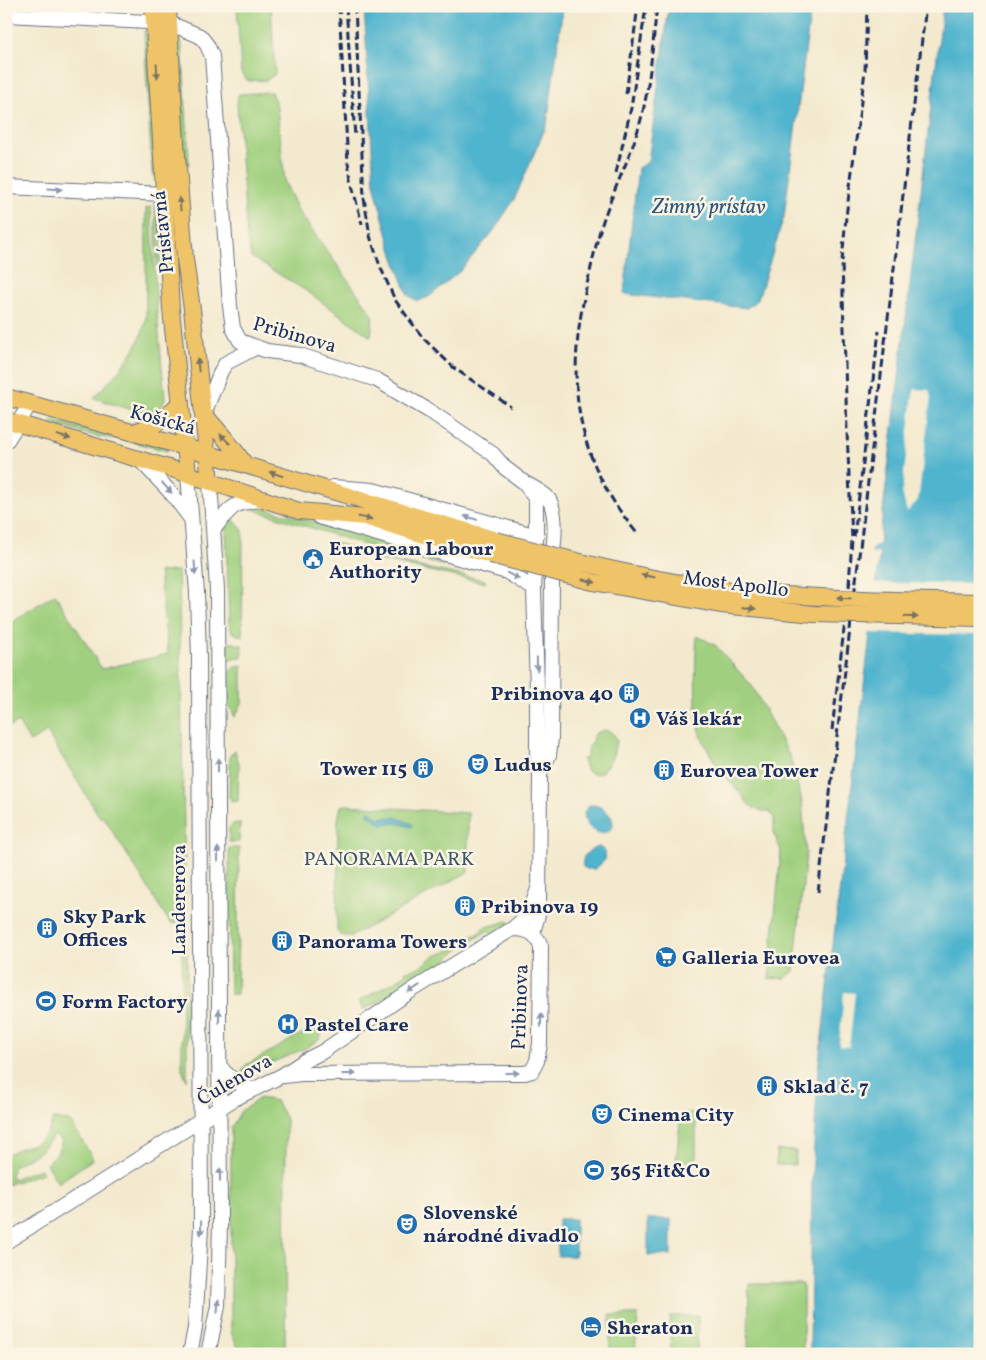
<svg xmlns="http://www.w3.org/2000/svg" width="986" height="1360" font-family="Vollkorn,serif">
	<style>
		.green { fill: #a0d07f; stroke: #5e806e }
		.water { fill: #50b4ce; stroke: #367296 }
		.pier { fill: #f3e9ce }
		.lines { fill: none; stroke-linecap: round; stroke-linejoin: round }
		.minor-casing { stroke: #677085; stroke-width: 16 }
		.major-casing { stroke: #677085; stroke-width: 18 }
		.minor { stroke: #fff; stroke-width: 14 }
		.major { stroke: #efc469; stroke-width: 16 }
		.rail { stroke: #1b2f5e; stroke-width: 3; stroke-dasharray: 8 4; stroke-linecap: butt }
		.major-bridge-casing { stroke: #677085; stroke-width: 18; stroke-linecap: butt }
		.major-bridge { stroke: #efc469; stroke-width: 16 }
		.oneway { fill: #7a7263 }
		.oneway2 { fill: #8d97ae }
		.labels { text-anchor: middle; stroke-width: 5; stroke-linejoin: round; paint-order: stroke }
		.street-label { font-size: 20px; fill: #1b2f5e; stroke: #fcf5e5 }
		.poi-label { font-size: 20px; font-weight: bold; fill: #1b2f5e; stroke: #fcf5e5; text-anchor: start }
		.park-label { font-size: 20px; fill: #3c5766; stroke: #fcf5e5 }
		.water-label { font-size: 21px; font-style: italic; fill: #2b5780; stroke: #fcf5e5 }
	</style>
	<rect width="100%" height="100%" fill="#fcf5e5"/>
	<filter id="ink" filterUnits="userSpaceOnUse"><feTurbulence type="fractalNoise" baseFrequency=".02" numOctaves="2"/><feDisplacementMap in="SourceGraphic" scale="10" xChannelSelector="R" yChannelSelector="G"/><feConvolveMatrix kernelMatrix="1 2 1 2 8 2 1 2 1" color-interpolation-filters="sRGB"/></filter>
	<filter id="wash" filterUnits="userSpaceOnUse"><feTurbulence type="fractalNoise" baseFrequency=".0096" numOctaves="4" result="noise"/><feDisplacementMap in="SourceGraphic" scale="20" xChannelSelector="R" yChannelSelector="G"/><feGaussianBlur stdDeviation="1.12" result="paint"/><feColorMatrix in="noise" values="0 0 0 0 0 0 0 0 0 0 0 0 0 0 0 0 0 1.4 0 .05"/><feComposite in="paint" operator="in"/></filter>
	<g filter="url(#wash)">
		<rect width="100%" height="100%" fill="#f3e9ce"/>
		<path class="green" d="M237,6H271L275,74L267,80L248,81L241,73Z
			M144,30L148,35L156,176H153L152,173Z
			M176,38L182,41L189,164L184,165Z
			M271,92L277,107L285,183L299,212L373,315L371,337L308,292L251,257L247,238L237,103L239,94Z
			M155,201L159,206L161,266L157,267Z
			M151,207L157,314L165,399C162,405 160,411 152,412C140,414 107,402 94,398C116,374 140,351 146,318V208Z
			M52,420L77,427L98,429L167,447V451L123,439L98,437L51,424Z
			M245,507H259L389,542L476,568L473,570H469L407,558Z
			M229,517L233,519L243,530L242,637L232,632L229,623L226,530Z
			M336,543L405,564L485,580V583L347,553V550L335,546Z
			M178,571L179,594L186,924L170,923L103,816L101,818L99,816L47,732L30,742L18,722L6,729V625L55,594L102,669L168,654L159,572Z
			M697,636L715,645L752,686L790,757L802,802L806,854L794,971L786,978L769,979L781,851L774,834V818L769,811C758,812 748,807 743,796C728,780 714,763 704,743C693,720 695,663 697,636Z
			M228,642L242,645V657L233,658L228,660Z
			M236,666H242V703L235,717L229,705L228,676L229,672Z
			M605,730C612,732 617,736 617,743H615C615,755 611,763 602,770L603,771C597,775 593,774 587,771L582,759H586L588,748L593,739L592,738L596,733Z
			M235,750L239,764L238,801L231,802V798L229,797L230,758L231,754Z
			M346,805L468,813V872L352,936C346,936 341,937 337,931L338,820L341,806Z
			M240,823L239,842H229V828L233,824Z
			M229,848H239L237,994H230Z
			M508,921L511,925L493,937L489,930L455,952L443,963L388,997L363,1010L359,1001L401,978L406,971C422,968 421,965 433,957C437,954 443,954 448,951C454,948 458,942 463,939C471,935 479,937 483,928Z
			M182,942L187,946V1080L182,1070Z
			M318,1027L323,1030L319,1040L304,1049L240,1076L246,1065L312,1028Z
			M260,1098L276,1101L286,1119L285,1354H252L237,1346L231,1332V1128L241,1111Z
			M681,1113L696,1114V1162H676Z
			M53,1119L69,1121L74,1127L93,1159L58,1183L46,1164L58,1152L62,1140L54,1135C49,1142 44,1148 37,1153C27,1161 8,1162 12,1179L40,1169L43,1173L6,1185V1156C25,1140 43,1153 53,1119Z
			M777,1150L796,1151L795,1165H776Z
			M749,1284H803V1354H748Z
			M610,1315H638L635,1354H610Z
			M670,1316H698L697,1354H671Z"/>
		<path class="water" d="M364,6H563L547,124L514,200L492,233L460,271L429,297L417,301L408,295L393,255L374,184Z
			M669,6H811L784,217L758,299L747,308L624,294L638,168L648,162Z
			M943,6H980V1354H810L812,1182L818,1070L880,552L872,553L873,547L879,545Z
			M590,805C598,805 601,807 607,812C628,833 587,846 584,812Z
			M369,810L379,818L395,817L412,824V827L397,823L381,824L368,814Z
			M599,847L605,851V860L595,869H587L583,867C581,855 589,849 599,847Z
			M558,1219H575V1256H558Z
			M648,1219H671V1255H648Z"/>
		<path class="pier" d="M915,389L929,390L931,397L919,494L918,500L907,512L902,492L913,395Z
			M874,583L980,584V635L868,633Z
			M844,992L855,993L849,1047L839,1046Z"/>
	</g>
	<g filter="url(#ink)">
		<g class="lines">
			<g class="minor-casing">
				<path id="minor" d="M6,15L169,23L200,36L207,45L212,56L230,306L233,328L240,341L267,351L300,355L377,380L431,412L493,454L505,468L525,483L536,500V543
					M6,187L164,194
					M204,414L221,371L226,363L257,347
					M6,442L30,404
					M139,459L172,494L191,519
					M188,474L197,593L199,658L201,1228L195,1328L190,1354
					M527,484C534,488 542,492 547,497C557,508 555,537 553,551
					M333,487L373,490L537,536
					M319,517L507,572L534,589
					M214,529C231,507 233,502 262,500
					M540,774L549,755L551,739L552,577
					M533,933L539,911V903L540,775L537,752V690L534,589L535,573
					M219,1065C228,1078 238,1083 251,1089
					M284,1076L301,1074L525,1073L532,1071L537,1061L540,1044L541,946C536,932 526,929 512,929
					M6,1242L234,1099L281,1076L304,1061L322,1052L414,989L512,929C529,916 533,905 539,885
					M208,1354L218,1306L220,1224L217,589L210,482"/>
			</g>
			<g class="major-casing">
				<path id="major" d="M153,6L171,309L188,474
					M168,6L175,129L185,259L192,309L210,482
					M6,397L185,447L496,540
					M204,414C218,431 233,446 245,465
					M6,420L172,469L299,511L365,517L491,555
					M134,432L154,425L163,419L181,402"/>
			</g>
			<use href="#minor" class="minor"/>
			<use href="#major" class="major"/>
			<path class="rail" d="M339,6L348,163L352,185L362,224
				M346,6L355,137
				M355,6L364,198L370,236L380,266L395,300L423,338L454,368L511,407
				M626,94L638,6
				M616,173L631,108L646,6
				M636,532C570,452 565,370 590,272C594,254 598,235 604,218C614,189 628,162 637,133C650,93 652,48 657,6
				M854,537L879,331
				M849,585L852,539L847,432L842,261L846,217L865,71L867,6
				M832,730L850,579
				M818,892L926,6"/>
			<g class="major-bridge-casing">
				<path id="major-bridge" d="M496,540C576,562 655,582 737,591C818,599 899,600 980,602
					M491,555L593,582L721,605L814,614L980,618"/>
			</g>
			<use href="#major-bridge" class="major-bridge"/>
		</g>
		<defs><path id="oneway-solid" d="M-6-.8H1V-3.2L6.5 0L1 3.2V.8H-6Z" transform="scale(1.25)"/></defs>
		<g class="oneway">
			<use href="#oneway-solid" transform="translate(157 71) rotate(87)"/>
			<use href="#oneway-solid" transform="translate(180 204) rotate(-95)"/>
			<use href="#oneway-solid" transform="translate(198 365) rotate(-96)"/>
			<use href="#oneway-solid" transform="translate(64 437) rotate(16)"/>
			<use href="#oneway-solid" transform="translate(225 439) rotate(-135)"/>
			<use href="#oneway-solid" transform="translate(276 474) rotate(-162)"/>
			<use href="#oneway-solid" transform="translate(365 518) rotate(11)"/>
			<use href="#oneway-solid" transform="translate(648 576) rotate(-169)"/>
			<use href="#oneway-solid" transform="translate(589 581) rotate(14)"/>
			<use href="#oneway-solid" transform="translate(844 598) rotate(-177)"/>
			<use href="#oneway-solid" transform="translate(749 608) rotate(7)"/>
			<use href="#oneway-solid" transform="translate(911 617) rotate(2)"/>
		</g>
		<g class="oneway2">
			<use href="#oneway-solid" transform="translate(55 189) rotate(3)"/>
			<use href="#oneway-solid" transform="translate(167 488) rotate(47)"/>
			<use href="#oneway-solid" transform="translate(471 518) rotate(-164)"/>
			<use href="#oneway-solid" transform="translate(195 568) rotate(86)"/>
			<use href="#oneway-solid" transform="translate(513 576) rotate(28)"/>
			<use href="#oneway-solid" transform="translate(537 664) rotate(89)"/>
			<use href="#oneway-solid" transform="translate(218 765) rotate(-90)"/>
			<use href="#oneway-solid" transform="translate(218 854) rotate(-90)"/>
			<use href="#oneway-solid" transform="translate(414 989) rotate(147)"/>
			<use href="#oneway-solid" transform="translate(219 1016) rotate(-90)"/>
			<use href="#oneway-solid" transform="translate(541 1020) rotate(-89)"/>
			<use href="#oneway-solid" transform="translate(512 1073)"/>
			<use href="#oneway-solid" transform="translate(349 1074)"/>
			<use href="#oneway-solid" transform="translate(220 1175) rotate(-90)"/>
			<use href="#oneway-solid" transform="translate(201 1228) rotate(91)"/>
			<use href="#oneway-solid" transform="translate(218 1306) rotate(-85)"/>
		</g>
	</g>
	<defs>
		<g id="civic-disc" transform="scale(1.125)"><circle r="9.5" fill="#1f6fb2" stroke="#fcf5e5"/><path d="M-.6-6.5H3V-4.5H.6V-3L4-1V1h2V6H-6V1h2V-1L-.6-3ZM-1.2 2.5V6h2.4V2.5Z" fill="#fff"/></g>
		<g id="building-disc" transform="scale(1.125)"><circle r="9.5" fill="#1f6fb2" stroke="#fcf5e5"/><path d="M-4-6H4V6H1V3H-1V6H-4ZM-2.5-4.3h1.7v1.8h-1.7ZM.8-4.3h1.7v1.8H.8ZM-2.5-1h1.7V.8h-1.7ZM.8-1h1.7V.8H.8Z" fill="#fff"/></g>
		<g id="hospital-disc" transform="scale(1.125)"><circle r="9.5" fill="#1f6fb2" stroke="#fcf5e5"/><path d="M-5-5h3v3.5h4V-5h3V5h-3V1.5h-4V5h-3Z" fill="#fff"/></g>
		<g id="theatre-disc" transform="scale(1.125)"><circle r="9.5" fill="#1f6fb2" stroke="#fcf5e5"/><path d="M-5-5.5Q0-4 5-5.5V0Q5 5 0 6Q-5 5-5 0ZM-3.3-2.5H-1v1.5H-3.3ZM1-2.5H3.3v1.5H1ZM-2.8 1Q0 5.5 2.8 1Z" fill="#fff"/></g>
		<g id="supermarket-disc" transform="scale(1.125)"><circle r="9.5" fill="#1f6fb2" stroke="#fcf5e5"/><path d="M-6-5.5h2.5l.6 2H6L4.5 2H-2.5L-4.4-4H-6ZM-1.5 3.2a1.3 1.3 0 1 0 .1 0ZM3 3.2a1.3 1.3 0 1 0 .1 0Z" fill="#fff"/></g>
		<g id="stadium-disc" transform="scale(1.125)"><circle r="9.5" fill="#1f6fb2" stroke="#fcf5e5"/><path d="M0-5a6.5 5 0 1 0 0 10a6.5 5 0 1 0 0-10ZM-3.5-1.8h7v3.6h-7Z" fill="#fff"/></g>
		<g id="hotel-disc" transform="scale(1.125)"><circle r="9.5" fill="#1f6fb2" stroke="#fcf5e5"/><path d="M-6-4.5h1.5V1H6V5H4.5V3h-9V5H-6ZM-4 0a1.8 1.8 0 1 1 3.6 0ZM.5 0V-2.5h3Q6-2.5 6 0Z" fill="#fff"/></g>
	</defs>
	<g fill-rule="evenodd">
		<use href="#civic-disc" x="313" y="559"/>
		<use href="#building-disc" x="629" y="693"/>
		<use href="#hospital-disc" x="640" y="718"/>
		<use href="#theatre-disc" x="478" y="764"/>
		<use href="#building-disc" x="423" y="768"/>
		<use href="#building-disc" x="664" y="770"/>
		<use href="#building-disc" x="465" y="906"/>
		<use href="#building-disc" x="47" y="928"/>
		<use href="#building-disc" x="282" y="941"/>
		<use href="#supermarket-disc" x="666" y="957"/>
		<use href="#stadium-disc" x="46" y="1001"/>
		<use href="#hospital-disc" x="288" y="1024"/>
		<use href="#building-disc" x="767" y="1086"/>
		<use href="#theatre-disc" x="602" y="1114"/>
		<use href="#stadium-disc" x="594" y="1170"/>
		<use href="#theatre-disc" x="407" y="1224"/>
		<use href="#hotel-disc" x="591" y="1327"/>
	</g>
	<g class="labels">
		<g class="street-label">
			<text transform="translate(162 232) rotate(-96)" y="7">Prístavná</text>
			<text transform="translate(295 334) rotate(16)" y="7">Pribinova</text>
			<text transform="translate(163 419) rotate(15)" y="7">Košická</text>
			<text transform="translate(736 583) rotate(7)" y="7">Most Apollo</text>
			<text transform="translate(178 900) rotate(-90)" y="7">Landererova</text>
			<text transform="translate(519 1007) rotate(-88)" y="7">Pribinova</text>
			<text transform="translate(234 1079) rotate(-30)" y="7">Čulenova</text>
		</g>
		<g class="poi-label">
			<text x="329" y="555">European Labour<tspan x="329" dy="23">Authority</tspan></text>
			<text x="613" y="700" text-anchor="end">Pribinova 40</text>
			<text x="656" y="725">Váš lekár</text>
			<text x="494" y="771">Ludus</text>
			<text x="407" y="775" text-anchor="end">Tower 115</text>
			<text x="680" y="777">Eurovea Tower</text>
			<text x="481" y="913">Pribinova 19</text>
			<text x="63" y="923">Sky Park<tspan x="63" dy="23">Offices</tspan></text>
			<text x="298" y="948">Panorama Towers</text>
			<text x="682" y="964">Galleria Eurovea</text>
			<text x="62" y="1008">Form Factory</text>
			<text x="304" y="1031">Pastel Care</text>
			<text x="783" y="1093">Sklad č. 7</text>
			<text x="618" y="1121">Cinema City</text>
			<text x="610" y="1177">365 Fit&amp;Co</text>
			<text x="423" y="1219">Slovenské<tspan x="423" dy="23">národné divadlo</tspan></text>
			<text x="607" y="1334">Sheraton</text>
		</g>
		<g class="park-label">
			<text x="389" y="865">PANORAMA PARK</text>
		</g>
		<g class="water-label">
			<text x="709" y="213">Zimný prístav</text>
		</g>
	</g>
	<rect width="986" height="1360" fill="none" stroke="#fcf5e5" stroke-width="25"/>
</svg>
